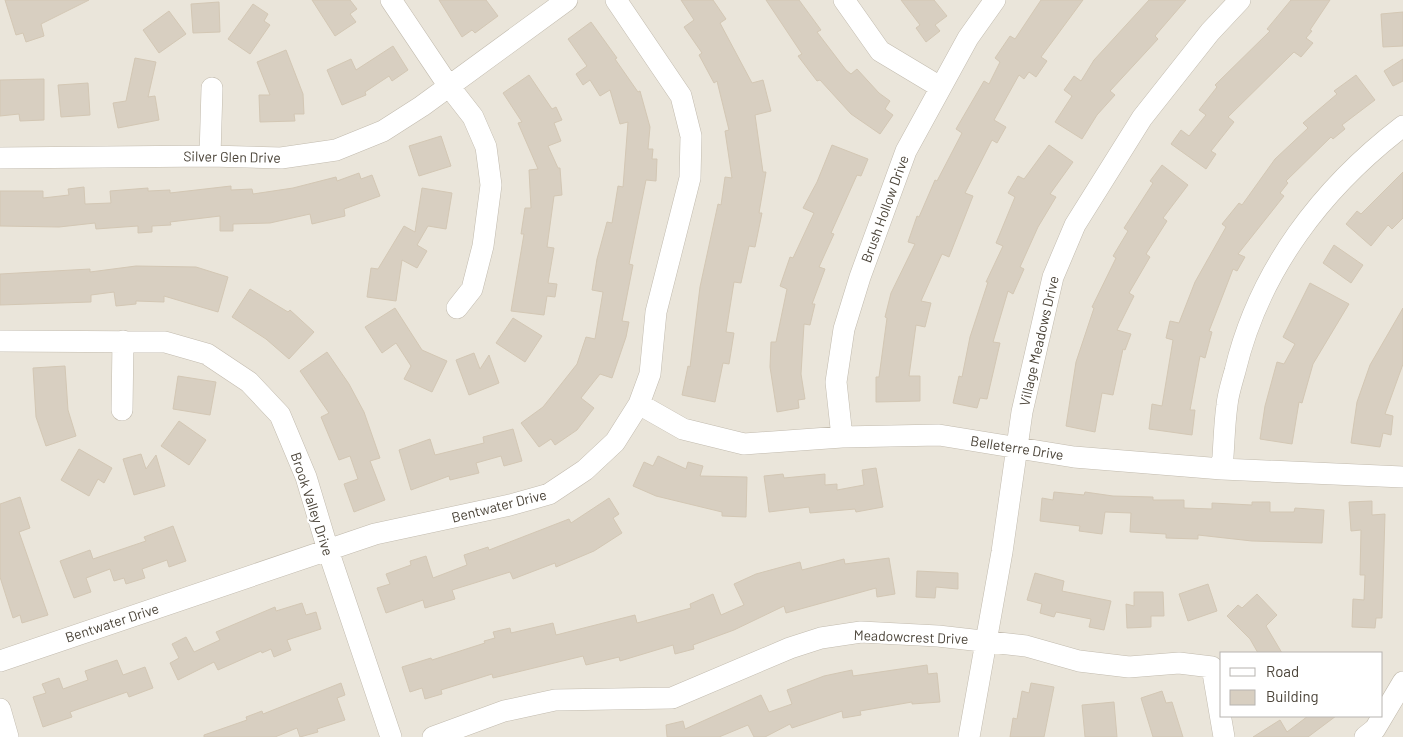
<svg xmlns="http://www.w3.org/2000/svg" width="1403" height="737" font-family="Barlow,sans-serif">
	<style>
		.residential { fill: #eae5da; fill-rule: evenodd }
		.building { fill: #d8cfc1; stroke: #d3c7b4 }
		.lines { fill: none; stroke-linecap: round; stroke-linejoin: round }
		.minor-casing { stroke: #c2bbae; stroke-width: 22 }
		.minor { stroke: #fff; stroke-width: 21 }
		.labels { text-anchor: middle; stroke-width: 4.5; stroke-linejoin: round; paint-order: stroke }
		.street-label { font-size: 14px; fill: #4b4439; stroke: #fff }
	</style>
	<rect width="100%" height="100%" fill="#f6f3ec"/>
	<path class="residential" d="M0,0H1403V737H0ZM1222,653H1382V716H1222Z"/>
	<path class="building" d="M5,0H89L41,24L44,36L26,42L23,33L16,35Z
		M312,0H350L357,9L350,14L356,22L335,36Z
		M439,0H486L498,16L475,33L472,30L462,37Z
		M681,0H713L726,19L720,23L752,83L763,80L771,111L755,115L763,172H766L759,213H762L755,247L749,246L741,283L734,282L726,332L734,333L729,364L723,363L715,402L682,395L688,366L690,367L700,287L718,204L721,205L725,177L732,178L725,131L729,130L717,81L714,83L699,55L702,53L684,27L694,20Z
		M766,0H799L821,30L817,32L846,70L851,74L857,69L879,93L890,101L885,109L893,115L880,134L851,114L820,80L817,81L798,56L802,54Z
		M901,0H934L947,16L935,25L940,31L926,42L916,28L920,25Z
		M1041,0H1083L1041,57L1047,61L1036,77L1029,72L1024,79L1019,75L994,120L1006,127L997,143L992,140L965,193L973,196L949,257L942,254L921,301L931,303L925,327L916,325L909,376H920V401L876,402V377H879L887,318L885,317L891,293L915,244L908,242L917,216L919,217L935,180L937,181L962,133L956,129L984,81L989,84L1000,62L995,58L1010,36L1015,39Z
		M1149,0H1186L1155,36L1158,39L1110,91L1115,95L1097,115L1082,139L1055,122L1072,96L1064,90L1074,76L1081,81L1094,60Z
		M1291,0H1330L1310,30L1312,31L1306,38L1313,43L1301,57L1294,52L1228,117L1234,122L1211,151L1216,154L1206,169L1171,144L1181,130L1189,136L1206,115L1199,110L1217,87L1215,85L1270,31L1267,29Z
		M219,2L220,32L193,33L191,4Z
		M253,4L268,14L264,21L270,25L250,54L228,39Z
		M169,11L186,34L159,53L143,30Z
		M1403,12V46L1383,47L1381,14Z
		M591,22L617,58L615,59L638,92L640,91L650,127L648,149H653L652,159H657L656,181L646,180L629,264L633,265L622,321L629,322L626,337L612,378L600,374L581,398L594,408L577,430L555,445L551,439L539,447L521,423L543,407L577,364L586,337L595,339L603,292L592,290L597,259L607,222L612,223L618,186L623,187L628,122L620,124L610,90L600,96L590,80L583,85L576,74L587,66L568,39Z
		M393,46L408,70L392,81L389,76L365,92L366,95L342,105L327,70L351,59L356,70Z
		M286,50L303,94L304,114H294L295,121L260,122L259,95H270L257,62Z
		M135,58L156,62L148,97L155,96L159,120L118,128L113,103L126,101Z
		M1403,59V81L1393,86L1384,71Z
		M529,75L552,109L556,107L562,120L554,123L561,141L548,146L558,168H560L562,195L554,196L547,247L554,248L548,283L557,284L555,297L547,296L544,315L511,311L524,234H521L525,208H531L529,170L538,169L518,123L522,122L503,93Z
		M1356,75L1375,100L1342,125L1345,129L1333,139L1331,137L1286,181L1288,183L1280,193L1284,196L1238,254L1245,257L1237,271L1233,269L1209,331L1212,332L1205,358L1200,356L1190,410H1195L1192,435L1149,429L1152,404L1162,406L1173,340L1166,338L1170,321L1179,323L1195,282L1226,227L1222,224L1239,203L1242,205L1275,159L1308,128L1303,123L1337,94L1334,91Z
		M44,79V120L20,121L19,114L0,116V80Z
		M88,83L90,115L61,117L58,85Z
		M441,136L451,166L419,176L409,146Z
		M832,145L868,159L861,176L857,175L831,233L834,234L819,267L825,269L812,304H815L810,325L804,324L801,374L805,399L798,400L799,408L777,412L770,367L771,342H776L787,289L780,286L790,257L793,258L814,213L803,208L817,182Z
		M1049,145L1073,162L1050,194L1056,197L1038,227L1020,267L1024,269L1013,294L1008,291L993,342L1000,343L987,399L980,398L977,408L953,403L959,376L962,377L970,337L988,282H986L1003,246L996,243L1015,197L1008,193L1018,176L1024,179Z
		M1162,165L1188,185L1163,218L1167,221L1146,254L1150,257L1129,293L1134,296L1117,330L1131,334L1125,350L1123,349L1113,395L1102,393L1095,432L1066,426L1076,362L1094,308L1092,307L1116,258L1113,256L1128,231L1124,228L1153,183L1150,181Z
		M1403,172V218L1392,229L1388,225L1371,246L1346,224L1357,211L1361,214Z
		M359,173L361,179L372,175L380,196L344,209L345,216L312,224L310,214L270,223L233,224V231H220V216L170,222L171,225L152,226V232L138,233V226L96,229L95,223L59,227L0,226V191H43V198L69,195L68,189L84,187L85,204L111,203L110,191L148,188V191L170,190V193L231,186V190L252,189L253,194L293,188L336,177L337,181Z
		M422,188L452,193L446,229L428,226L417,245L427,251L417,268L402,260L396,301L367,297L371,268L378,269L404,226L415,232Z
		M1334,245L1363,265L1351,283L1323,263Z
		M136,266L196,267L228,277L218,312L164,296V302L136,301V304L116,306L114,292L91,295V302L0,305V274L90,269V272Z
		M1310,283L1349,304L1313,364L1302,403L1299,402L1292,444L1260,439L1265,406L1277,362L1284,364L1295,344L1283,337Z
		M250,289L288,312L290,310L314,332L289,359L266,339L232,317Z
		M395,308L422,350L447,361L432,392L404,379L411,366L396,343L382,353L365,327Z
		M1403,308V364L1385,414L1393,416L1391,435L1383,433L1380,447L1351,443L1357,402L1370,365Z
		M513,318L542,336L525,362L496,343Z
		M327,352L349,384L364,412L380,458L370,461L385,500L354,512L344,484L358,479L350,456L339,460L321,417L329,413L300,371Z
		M474,353L480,369L489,355L499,383L469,395L456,360Z
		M65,366L68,410L76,436L46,446L36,417L33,368Z
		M178,376L216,382L210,415L173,409Z
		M179,421L206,440L189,465L161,446Z
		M513,429L522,461L504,466L501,456L476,463L479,473L450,480L449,476L411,490L399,450L430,439L435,455L484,443L483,437Z
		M79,449L112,468L104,483L98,479L89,496L61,480Z
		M141,454L146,469L156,455L165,486L134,495L123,459Z
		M658,456L686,469L688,462L703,466L700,476L747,477L746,517L722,516V512L656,496L633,486L644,462L653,466Z
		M876,468L883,507L856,512L855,509L810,513L809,507L769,512L764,476L783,474L784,478L825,474V485L837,484V490L864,485L862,470Z
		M1054,492L1084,495L1085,492L1113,496L1153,497V500H1184V508L1212,509V503L1252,505V502H1270V512H1294L1295,508L1324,510L1322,543L1252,541L1198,535V539L1166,538V534L1130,532L1131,513L1105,512L1102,534L1079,531L1080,526L1040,521L1042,498L1053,500Z
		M20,497L30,528L19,532L48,615L22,623L20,615L13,618L0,577V504Z
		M609,498L619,514L613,518L622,533L594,551L556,567L555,563L513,579L510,572L452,590L455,599L425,608L423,600L386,613L377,588L390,584L386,574L411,565L410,561L426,556L433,578L467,565L464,555L488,547L489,550L569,519L571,523Z
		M1372,501V515L1385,514L1382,618H1376L1375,628L1352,627L1353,599L1364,600L1365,575H1360L1361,530L1351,531L1349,502Z
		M173,526L186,561L169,567L167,560L142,569L145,578L126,584L124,578L114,581L110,569L86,578L91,592L74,598L60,561L90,550L93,559L146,541L144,537Z
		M889,558L895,594L877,597L876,588L786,613L784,606L734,630L693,645L694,649L675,654L673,645L620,661L619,657L586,665L583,656L493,678L492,674L441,690L442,694L425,699L422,688L410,692L402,667L431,658L432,660L485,643L484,641L495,638L493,632L510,628L511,633L553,623L556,635L635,615L637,623L691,608L690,604L713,594L721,615L744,605L734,584L756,574L800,562L802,570L844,559L845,564Z
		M917,571L958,573V589L936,587L935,598L916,597Z
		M1035,573L1064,581L1062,591L1111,601L1104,630L1089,627L1091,619L1056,612L1054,617L1040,613L1042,604L1027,600Z
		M1208,584L1217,611L1188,621L1179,594Z
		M1134,592H1163L1164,616H1151V627L1127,628L1126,604L1134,606Z
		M1257,594L1277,615L1266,626L1282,653H1258L1250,639L1227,616L1238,605L1242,608Z
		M302,603L306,615L316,612L321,629L287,640L291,650L274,657L271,649L262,653L261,651L218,670L214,662L178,680L170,663L179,658L172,644L186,637L194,652L220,640L216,632L275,607L276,611Z
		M117,660L123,675L145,667L153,688L129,697L127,692L70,712L72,717L43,727L33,697L46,693L42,684L59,678L63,689L88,680L85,671Z
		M927,665L928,674L937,673L940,702L912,704V702L860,711L861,715L843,718L842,711L792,728L790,724L765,737H754L748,725L719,737H667L666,725L683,721L685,729L761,695L769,712L792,704L787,690L824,676L852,670L853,676Z
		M341,683L345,695L337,698L345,720L317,729L318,732L300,737L297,728L275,737H204V735L247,720L246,717L262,711L263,714Z
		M1031,683L1054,687L1044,737H1010L1013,718L1017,719L1022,691L1029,693Z
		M1162,691L1166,703L1172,702L1183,737H1153L1141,698Z
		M1114,702L1117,737H1085L1082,705Z
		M1308,716H1336L1308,737H1253L1280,720L1287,732Z"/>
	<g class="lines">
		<g class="minor-casing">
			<path id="minor" d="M391,0L448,85L473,117L486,147L491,185L483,246L472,289L457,308
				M844,0L880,51L940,87
				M210,156L212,88
				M0,158L210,156L281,158L336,150L383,131L422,106L567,0
				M0,341L165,342L207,354L249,382L280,415L306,477L328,550L391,737
				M639,404L683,429L744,444L842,437L939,435L1074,457L1222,469L1403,477
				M122,410L123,341
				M842,437L836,382L844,329L860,277L906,151L968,38L995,0
				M1222,469C1224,448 1224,426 1227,405C1228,394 1232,382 1235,371C1259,270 1322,188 1403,126
				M0,661L375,534L510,505L549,494L585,470L615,442L639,404L650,374L656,312L690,178L691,136L681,96L616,0
				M0,709L8,737
				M433,737L504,711L555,700L672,698L790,648L821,638L861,632L938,636L1026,646L1079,661L1129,667L1179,663L1212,667L1224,737
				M969,737L1002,552L1022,412L1053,277L1075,225L1142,118L1210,32L1240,0
				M1365,737L1375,729L1403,682"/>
		</g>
		<use href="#minor" class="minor"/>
	</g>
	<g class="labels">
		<g class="street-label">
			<text transform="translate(232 157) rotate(1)" y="5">Silver Glen Drive</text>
			<text transform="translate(885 209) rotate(-70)" y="5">Brush Hollow Drive</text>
			<text transform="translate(1039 341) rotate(-77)" y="5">Village Meadows Drive</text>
			<text transform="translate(1017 448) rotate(9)" y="5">Belleterre Drive</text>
			<text transform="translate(312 504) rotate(72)" y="5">Brook Valley Drive</text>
			<text transform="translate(499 506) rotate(-14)" y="5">Bentwater Drive</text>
			<text transform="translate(112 623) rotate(-18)" y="5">Bentwater Drive</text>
			<text transform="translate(911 637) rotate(2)" y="5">Meadowcrest Drive</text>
		</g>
	</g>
	<rect x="1220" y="652" width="162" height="65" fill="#ffffff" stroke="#b7b4b0"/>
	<rect x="1230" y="668" width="25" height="8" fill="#ffffff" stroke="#b7b4b0"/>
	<text x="1266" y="677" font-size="15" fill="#4b4439">Road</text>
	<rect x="1230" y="690" width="25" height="15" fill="#d8cfc1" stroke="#b7b4b0"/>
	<text x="1266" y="702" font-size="15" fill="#4b4439">Building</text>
</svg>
